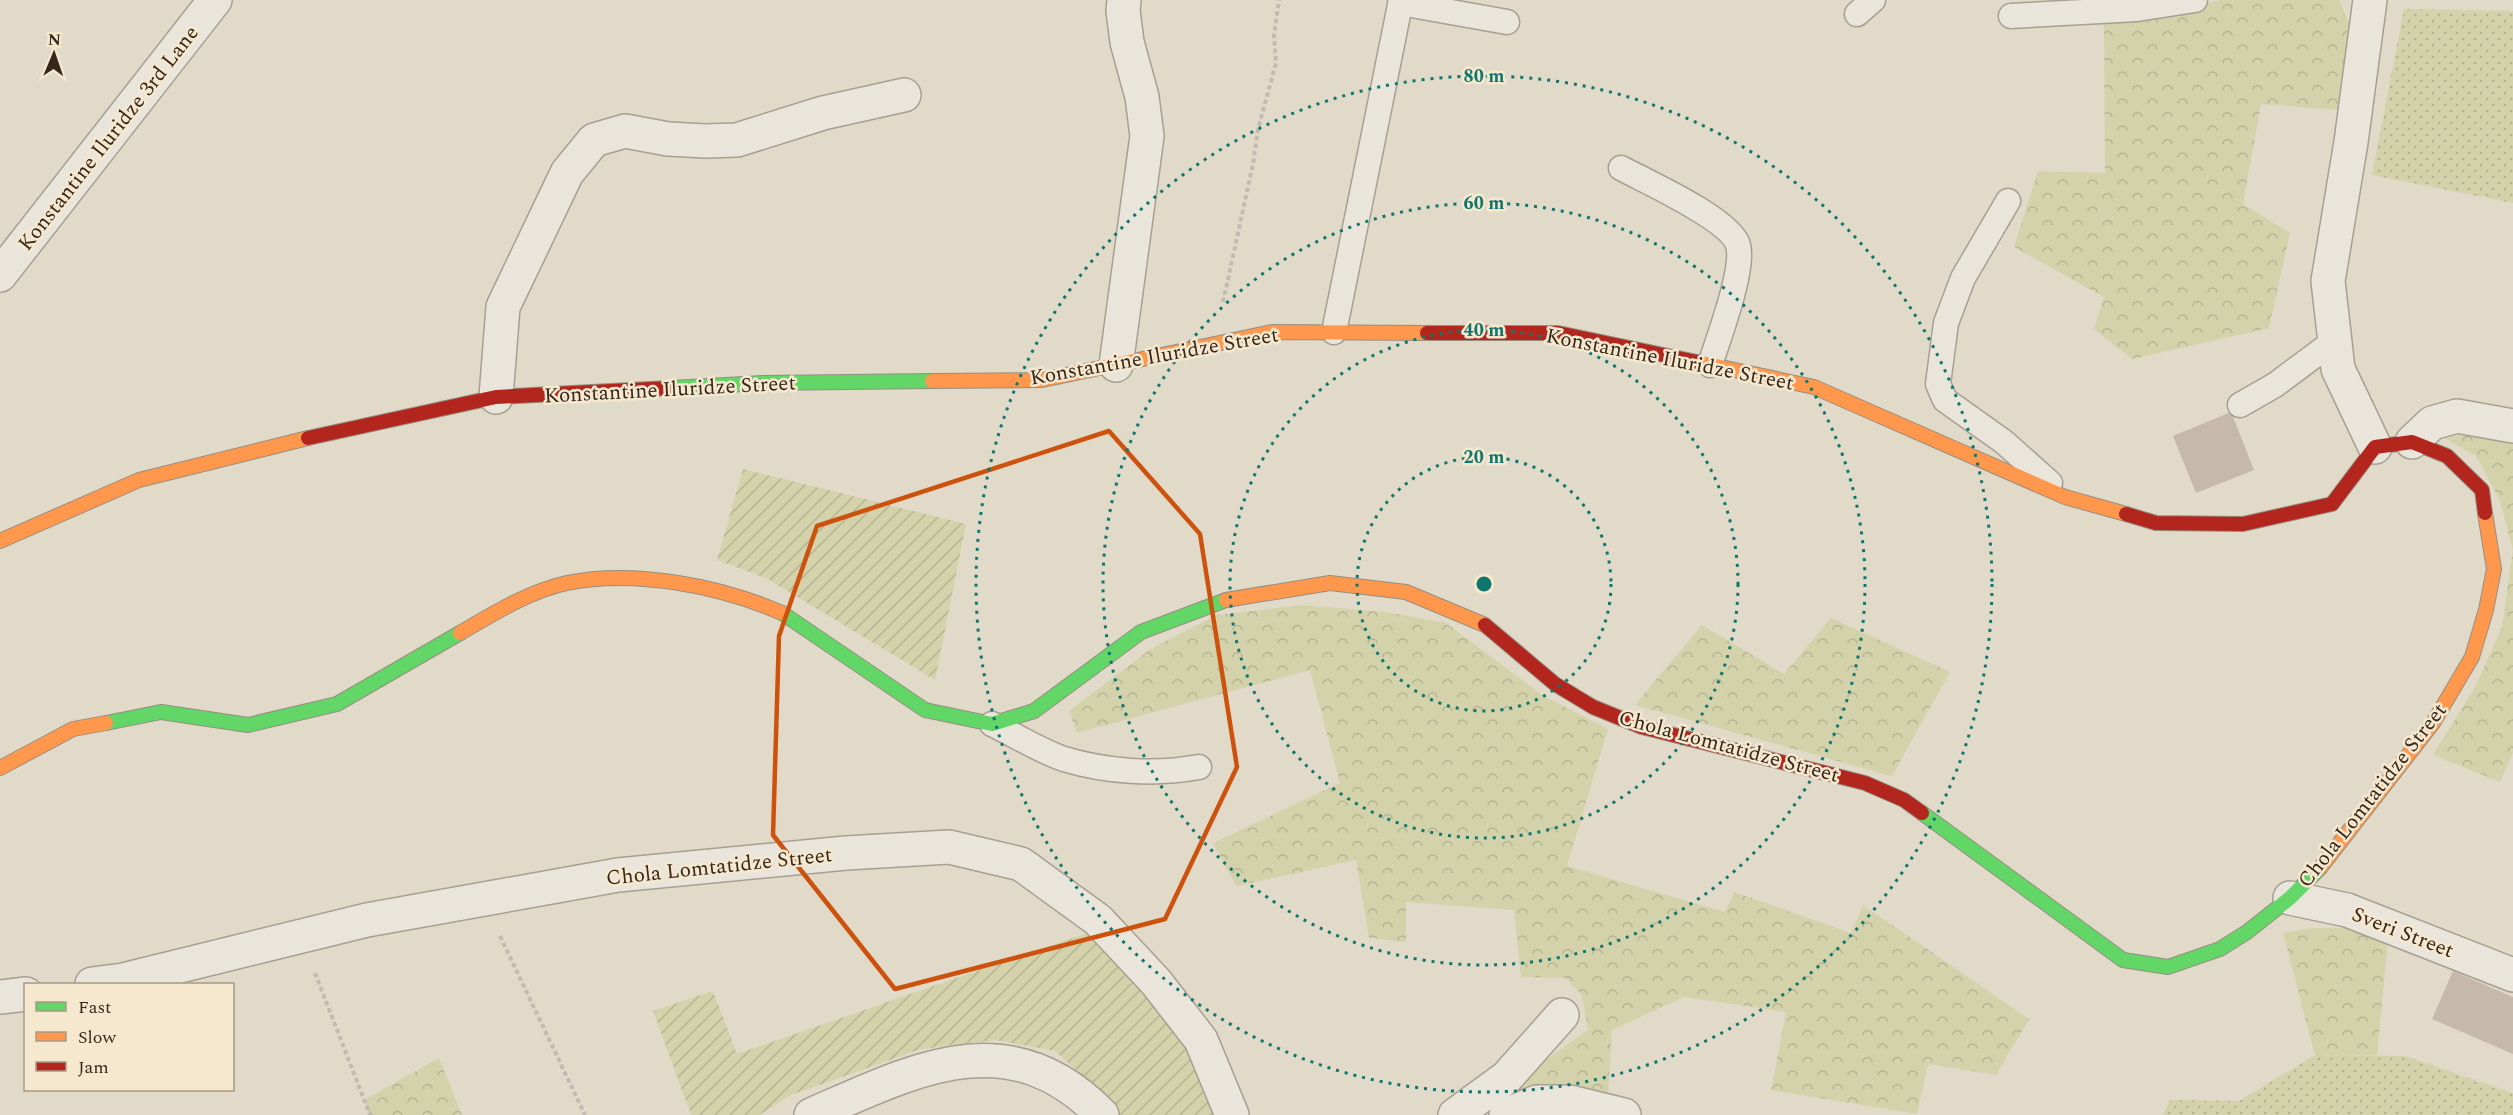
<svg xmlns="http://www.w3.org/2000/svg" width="2513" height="1115" font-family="Spectral,serif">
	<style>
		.grass { fill: url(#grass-dots) }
		.forest { fill: url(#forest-crowns) }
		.garden { fill: url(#garden-furrows) }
		.building { fill: #c6b8aa }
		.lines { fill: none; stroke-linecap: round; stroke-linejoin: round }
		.lane-casing { stroke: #a79f92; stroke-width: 27 }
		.street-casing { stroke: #a79f92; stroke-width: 36 }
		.fast-casing { stroke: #978e82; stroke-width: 16 }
		.slow-casing { stroke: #978e82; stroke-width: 16 }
		.jam-casing { stroke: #978e82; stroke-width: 16 }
		.path { stroke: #c2bbb2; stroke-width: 4; stroke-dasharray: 4.5 3; stroke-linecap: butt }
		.lane { stroke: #eae5db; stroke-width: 24 }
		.street { stroke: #eae5db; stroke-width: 33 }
		.fast { stroke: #63d668; stroke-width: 14 }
		.slow { stroke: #ff974d; stroke-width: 14 }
		.jam { stroke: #b3261e; stroke-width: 14 }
		.marked { fill: none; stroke: #cd520e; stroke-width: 4.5; stroke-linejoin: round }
		.ring { fill: none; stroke: #0f766e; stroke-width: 3; stroke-dasharray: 3 6 }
		.labels { text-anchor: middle; stroke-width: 5; stroke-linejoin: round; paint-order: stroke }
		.street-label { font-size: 21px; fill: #35271c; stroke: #f5e8ce }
		.centre { fill: #0f766e; stroke: #f5e8ce; stroke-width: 3 }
		.ring-label { font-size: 18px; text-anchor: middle; font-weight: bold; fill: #0f766e; stroke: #f5e8ce; stroke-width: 5; stroke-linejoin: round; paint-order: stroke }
	</style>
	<defs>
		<pattern id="grass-dots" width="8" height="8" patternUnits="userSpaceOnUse" patternTransform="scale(1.5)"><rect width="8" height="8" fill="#d3d2ab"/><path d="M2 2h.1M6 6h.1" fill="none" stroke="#b6b493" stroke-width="1.8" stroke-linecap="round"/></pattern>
		<pattern id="forest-crowns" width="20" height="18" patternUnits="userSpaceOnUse" patternTransform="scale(1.5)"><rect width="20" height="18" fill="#d3d2ab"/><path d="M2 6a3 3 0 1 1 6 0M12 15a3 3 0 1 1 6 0" fill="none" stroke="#b6b493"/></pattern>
		<pattern id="garden-furrows" width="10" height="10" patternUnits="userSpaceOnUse" patternTransform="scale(1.5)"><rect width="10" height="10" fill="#d3d2ab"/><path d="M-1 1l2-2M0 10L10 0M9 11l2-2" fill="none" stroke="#b6b493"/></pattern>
	</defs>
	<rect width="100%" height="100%" fill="#e2dac8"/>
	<path class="grass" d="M2404,9L2513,11V203L2372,175Z
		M2315,1055L2405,1056L2513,1093V1115H2163L2170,1100L2239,1101Z"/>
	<path class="forest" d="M2222,0H2339L2351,27L2340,110L2261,104L2243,204L2290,233L2269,328L2132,359L2094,329L2104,297L2014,247L2038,171L2105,173L2104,23Z
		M2493,434L2513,443V753L2500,782L2433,755L2475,687L2502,627L2513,550L2500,501L2476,456L2441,436Z
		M1301,605L1386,612L1446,623L1542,695L1608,729L1567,866L1725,912L1734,892L1851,933L1863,905L2029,1019L1996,1075L1928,1064L1917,1114L1771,1090L1786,1012L1684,997L1612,1030L1608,1097L1540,1090L1477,1115H1467L1588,1030L1582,995L1565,978L1521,977L1514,910L1406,902V942L1369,938L1356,860L1236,886L1213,843L1340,783L1310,670L1077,733L1069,711L1152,648L1217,615Z
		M1831,618L1950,672L1892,776L1635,705L1702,625L1784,674Z
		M2314,928H2363L2388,939L2377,1055H2315L2283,933Z
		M439,1058L462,1115H370L364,1100Z"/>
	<path class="garden" d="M743,469L966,524L935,680L766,578L717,560Z
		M1087,933L1126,967L1184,1038L1221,1115H1119L1111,1101L1055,1051L996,1040L921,1049L791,1095L759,1115H691L653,1011L713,991L737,1054Z"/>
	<path class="building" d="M2231,412L2254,470L2196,493L2173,436Z
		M2453,971L2513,997V1054L2432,1019Z"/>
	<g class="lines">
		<g class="lane-casing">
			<path id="lane" d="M1400,3L1507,22
				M1857,14L1873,0
				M2011,16L2137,9L2195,0
				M1621,168C1647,182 1730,219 1738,245C1745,269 1718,339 1710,365
				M2008,201L1963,278L1946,323L1938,384L1945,400L2004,442L2050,483
				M1334,332L1401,0
				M2240,405L2275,385L2334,341
				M992,724C1015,735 1040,751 1064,759C1107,772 1155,775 1199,767"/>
		</g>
		<g class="street-casing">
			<path id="street" d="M2370,0L2351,142L2328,281L2338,369L2375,447
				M0,275L215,0
				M1116,365L1147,136L1142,97L1127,42L1123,11L1124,0
				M496,397L503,307L567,173L594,140L625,131L668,139L705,141L737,140L823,113L904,95
				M2412,442L2432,423L2457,416L2513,426
				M2290,898L2347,910L2513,975
				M92,984L123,980L367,920L618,875L846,853L949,847L1021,864L1098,920L1156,982L1201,1040L1232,1115
				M0,997L26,994
				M811,1115C914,1070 1009,1019 1102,1115
				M1455,1115L1507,1077L1562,1015
				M1506,1115L1537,1102H1570L1624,1115"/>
		</g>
		<g class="fast-casing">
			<path id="fast" d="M670,388L763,383L932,381
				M782,613L925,710L992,724L1034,711L1141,632L1226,600
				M106,723L161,712L248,725L337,704L460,633
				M1922,813L2123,960L2168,967L2220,949L2247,932L2290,898L2320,868"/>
		</g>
		<g class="slow-casing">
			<path id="slow" d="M1697,362L1814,387L2065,497L2126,514
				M932,381L1042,380L1272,332L1427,333
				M0,541L139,480L308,438
				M1226,600L1330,583L1406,592L1485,625
				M460,633C493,614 529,591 567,583C634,569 720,586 782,613
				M0,768L73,729L106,723
				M2320,868L2433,723L2472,657L2486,610L2494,569L2485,513"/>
		</g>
		<g class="jam-casing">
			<path id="jam" d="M1427,333H1558L1697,362
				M308,438L496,397L670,388
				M2126,514L2156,523L2243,524L2332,504L2375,447L2412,442L2447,456L2482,490L2485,513
				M1485,625L1555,684L1593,707L1642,727L1865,783L1904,800L1922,813"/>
		</g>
		<path class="path" d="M1223,302L1253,164L1258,129L1276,63L1274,36L1279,0
			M500,936L585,1115
			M315,973L370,1115"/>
		<use href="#lane" class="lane"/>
		<use href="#street" class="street"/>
		<use href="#fast" class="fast"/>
		<use href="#slow" class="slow"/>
		<use href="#jam" class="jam"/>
	</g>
	<path class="marked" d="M1109,431L1200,534L1237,767L1165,919L895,989L773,835L779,636L817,526Z"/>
	<g class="ring">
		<circle cx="1484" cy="584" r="127"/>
		<circle cx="1484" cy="584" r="254"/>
		<circle cx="1484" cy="584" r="381"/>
		<circle cx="1484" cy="584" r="508"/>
	</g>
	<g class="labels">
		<g class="street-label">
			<text transform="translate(108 138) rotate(-52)" y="7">Konstantine Iluridze 3rd Lane</text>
			<text transform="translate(1154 356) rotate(-10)" y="7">Konstantine Iluridze Street</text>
			<text transform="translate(1670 359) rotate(11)" y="7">Konstantine Iluridze Street</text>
			<text transform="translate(670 389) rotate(-3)" y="7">Konstantine Iluridze Street</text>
			<text transform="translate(1729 746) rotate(15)" y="7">Chola Lomtatidze Street</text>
			<text transform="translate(2372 795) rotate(-52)" y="7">Chola Lomtatidze Street</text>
			<text transform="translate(719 866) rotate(-6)" y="7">Chola Lomtatidze Street</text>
			<text transform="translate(2403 932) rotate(21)" y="7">Sveri Street</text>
		</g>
	</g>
	<circle cx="1484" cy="584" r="9" class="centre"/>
	<g class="ring-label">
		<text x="1484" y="82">80 m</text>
		<text x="1484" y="209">60 m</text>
		<text x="1484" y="336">40 m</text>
		<text x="1484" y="463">20 m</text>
	</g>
	<rect x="24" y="983" width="210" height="108" fill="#f5e8ce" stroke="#a89b87" stroke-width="1.5"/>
	<rect x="36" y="1002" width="30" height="9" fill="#63d668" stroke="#a89b87" stroke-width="1.5"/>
	<text x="78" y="1013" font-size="18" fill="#35271c">Fast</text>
	<rect x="36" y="1032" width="30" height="9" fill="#ff974d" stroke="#a89b87" stroke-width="1.5"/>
	<text x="78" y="1043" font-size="18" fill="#35271c">Slow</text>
	<rect x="36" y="1062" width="30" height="9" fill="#b3261e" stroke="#a89b87" stroke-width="1.5"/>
	<text x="78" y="1073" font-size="18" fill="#35271c">Jam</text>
	<g transform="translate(54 54) rotate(2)" stroke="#f5e8ce" stroke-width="4.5" paint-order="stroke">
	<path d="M0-4.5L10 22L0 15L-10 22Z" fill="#35271c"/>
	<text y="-9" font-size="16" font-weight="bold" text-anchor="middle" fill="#35271c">N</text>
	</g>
</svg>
